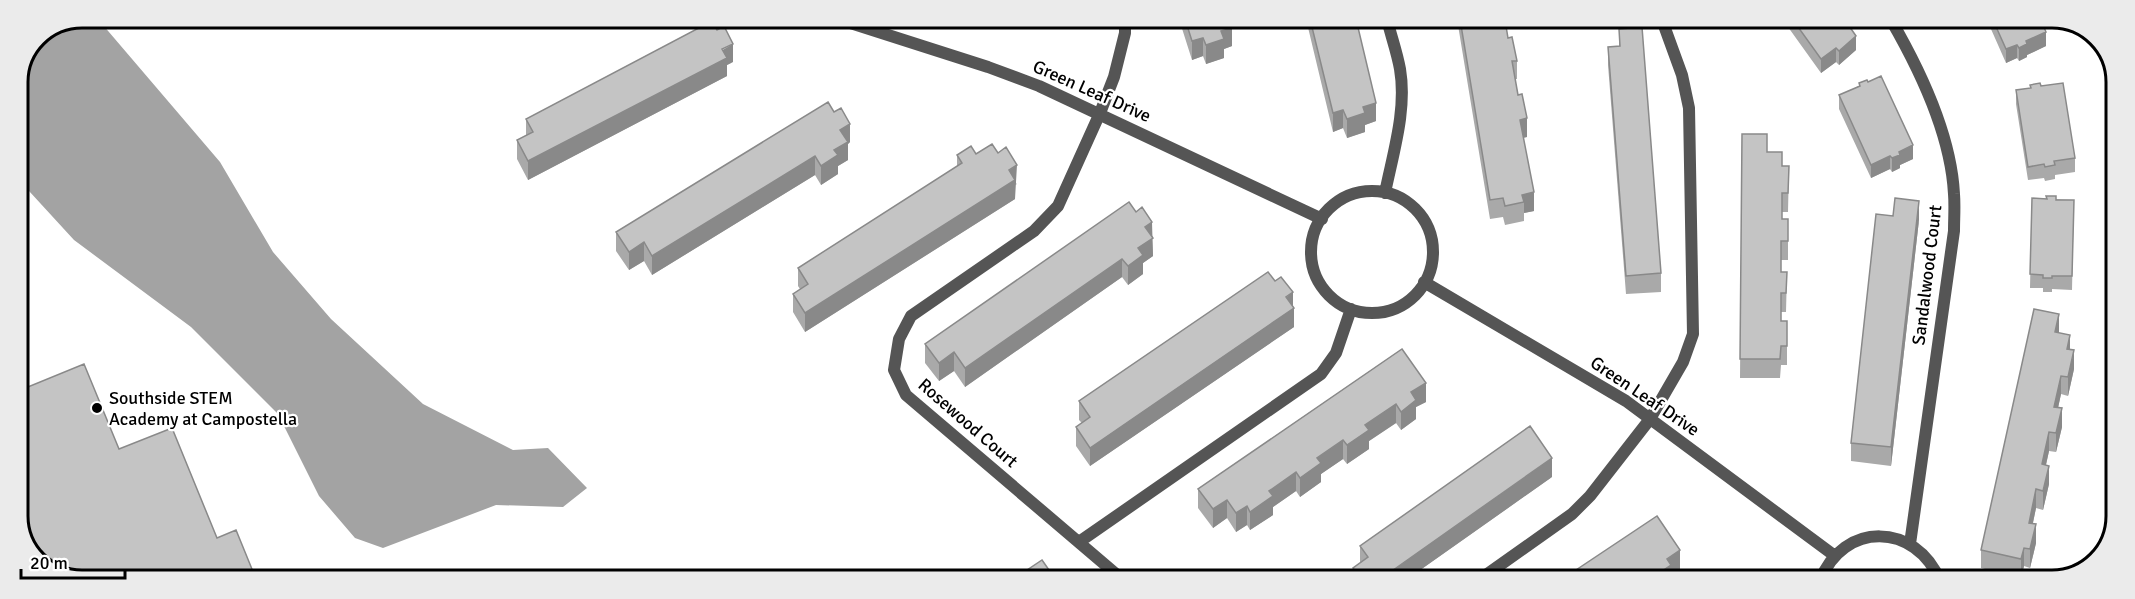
<svg xmlns="http://www.w3.org/2000/svg" width="2135" height="599" font-family="Signika,sans-serif">
	<style>
		.water { fill: #a3a3a3 }
		.lines { fill: none; stroke-linecap: round; stroke-linejoin: round }
		.minor { stroke: #555; stroke-width: 12 }
		.wall { fill: #a9a9a9 }
		.shaded-wall { fill: #898989 }
		.building { fill: #c4c4c4; stroke: #898989; stroke-width: 1.5 }
		.poi-dot { fill: #000; stroke: #fff; stroke-width: 2 }
		.labels { text-anchor: middle; stroke-width: 4.5; stroke-linejoin: round; paint-order: stroke }
		.street-label { font-size: 18px; fill: #000; stroke: #fff }
		.poi-label { font-size: 18px; fill: #000; stroke: #fff; text-anchor: start }
		.rim { fill: none; stroke: #000; stroke-width: 3 }
	</style>
	<rect width="100%" height="100%" fill="#fff"/>
	<path class="water" d="M83,18H97L220,162L273,252L331,319L423,404L513,450L548,448L587,488L563,507L496,505L383,548L355,538L319,496L278,414L191,327L74,240L18,179V82L37,37Z"/>
	<g class="lines">
		<path class="minor" d="M838,19L988,67L1039,86L1322,219
			M1891,20C1920,70 1951,135 1954,194C1955,206 1954,219 1954,231L1910,544
			M1311 252a61 61 0 1 1 122 0a61 61 0 1 1-122 0Z
			M1385,193C1393,153 1407,110 1400,69C1397,52 1391,36 1387,19
			M1424,282L1626,401L1835,556
			M1079,542L1321,374L1336,353L1351,309
			M1123,580L906,395L894,370L899,339L911,316L1034,231L1058,206L1100,113L1114,77L1125,33V19
			M1479,580L1572,514L1590,496L1650,419L1683,362L1693,334L1689,108L1682,75L1662,20
			M1820,581C1843,521 1916,522 1940,581"/>
	</g>
	<path class="wall" d="M1179,19H1229L1232,46L1224,49V58L1206,64L1203,56L1192,60Z
		M1306,19H1356L1376,121L1365,125V132L1347,138L1343,128L1333,132Z
		M1457,19L1506,20V21L1505,22L1508,38L1517,61V79H1515L1527,137L1523,138L1534,211L1524,213V221L1505,225L1503,217L1490,219Z
		M1783,20H1845L1856,50L1839,65L1836,62L1821,73Z
		M1987,20H2041L2046,46L2027,55V57L2019,61L2017,58L2006,63Z
		M1619,29L1661,273V292L1626,294L1608,65V47L1619,46Z
		M733,62L727,65V76L528,180L517,159V140L526,135V119Z
		M1859,83L1913,159L1900,165V168L1892,172L1890,169L1871,178L1839,109V95L1859,86Z
		M2030,85L2075,158V172L2055,175V179L2045,181L2044,178L2028,180L2016,104V90L2030,88Z
		M834,112L850,142L848,144V160L838,166V174L821,185L815,175L652,275L644,261L629,270L616,251V232Z
		M1742,134L1767,152L1782,166H1789L1788,212H1782V219H1788V260H1781V272H1787L1786,312H1781V321H1787V365H1781L1780,378H1740Z
		M976,154L1017,184L1015,185V199L805,332L793,312V294L800,289L798,286V268L957,167V155Z
		M2032,198L2074,200L2072,290L2052,289V292H2043V288H2030Z
		M1919,220L1891,466L1851,461V443Z
		M1152,237L1153,256L1143,263V274L1128,285L1122,277L965,387L954,371L939,381L925,363V344Z
		M1293,306L1294,327L1090,466L1076,446V427L1082,423L1079,420V401Z
		M2059,333L2070,350L2074,369L2068,396L2061,394L2058,408L2062,427L2056,452L2049,451L2046,465L2049,484L2043,510L2036,508L2033,523L2036,543L2030,568L2024,566L2021,578L1981,568V550Z
		M1402,349L1426,402L1416,407V419L1401,430L1396,423L1369,441V449L1347,464L1343,459L1321,474V482L1300,497L1296,491L1273,507V515L1250,530L1247,525L1236,532L1227,518L1213,528L1198,508V489Z
		M1552,477L1406,580H1353V568L1360,563V546Z
		M1680,569L1671,575V581L1561,580Z"/>
	<path class="shaded-wall" d="M1232,28V46L1224,49V58L1206,64V45L1221,31Z
		M2046,32V46L2027,55V57L2019,61V48L2026,41Z
		M1856,36V50L1839,65V51Z
		M1203,38V56L1192,60V41Z
		M733,44V62L727,65V76L528,180V161Z
		M2017,45V58L2006,63V49Z
		M1836,48V62L1821,73V59Z
		M1376,103V121L1365,125V132L1347,138V119L1363,107Z
		M1343,110V128L1333,132V113Z
		M1527,118V137L1520,138V120Z
		M850,124V142L848,144V160L838,166V174L821,185V166L834,150L840,130Z
		M1913,145V159L1900,165V168L1892,172V158L1899,152Z
		M815,156V175L652,275V256Z
		M1890,156V169L1871,178V165Z
		M1017,165L1015,199L805,332V313Z
		M1534,192V211L1524,213V202L1522,195Z
		M1919,201V220L1891,466V447Z
		M1152,222L1153,256L1143,263V274L1128,285V266L1138,248L1145,227Z
		M644,242V261L629,270V252Z
		M1122,259V277L965,387V368Z
		M1293,292V309L1294,308V327L1090,466V448Z
		M2059,314V333L2055,332Z
		M2070,335V354L2067,349Z
		M2074,350V369L2068,396V377Z
		M954,352V371L939,381V363Z
		M2061,376V394L2054,426V407Z
		M1426,383V402L1416,407V419L1401,430V412L1411,392Z
		M1396,404V423L1369,441V449L1347,464V445L1365,425Z
		M2062,408V427L2056,452V433Z
		M2049,432V451L2042,482V464Z
		M1343,440V459L1321,474V482L1300,497V478L1317,458Z
		M1552,458V477L1406,580H1379Z
		M2049,466V484L2043,510V491Z
		M1296,472V491L1273,507V515L1250,530V512L1269,491Z
		M2036,489V508L2029,541V523Z
		M1227,500V518L1213,528V509Z
		M1247,506V525L1236,532V513Z
		M2036,524V543L2030,568V549Z
		M2024,548V566L2021,578V559Z
		M1680,550V569L1671,575V581H1650L1667,559Z
		M1646,573V581H1635Z"/>
	<path class="building" d="M1185,19H1229L1232,28L1221,31L1224,39L1206,45L1203,38L1192,41Z
		M1310,19H1356L1376,103L1363,107L1365,113L1347,119L1343,110L1333,113Z
		M1460,19L1505,20L1508,38L1512,37L1517,61H1512L1518,95L1522,94L1527,118L1520,120L1534,192L1522,195L1524,202L1505,206L1503,198L1490,200Z
		M1793,20H1845L1856,36L1839,51L1836,48L1821,59Z
		M1993,20H2041L2046,32L2026,41L2027,44L2019,48L2017,45L2006,49Z
		M712,21L717,30L724,26L733,44L722,49L727,58L528,161L517,140L533,132L526,119Z
		M1642,27L1661,273L1626,276L1608,47L1620,46L1619,29Z
		M1881,76L1913,145L1899,152L1900,155L1892,158L1890,156L1871,165L1839,95L1860,86L1859,83L1867,80L1868,82Z
		M2040,83L2041,86L2063,83L2075,158L2054,161L2055,165L2045,167L2044,164L2028,167L2016,90L2031,88L2030,85Z
		M828,102L834,112L841,108L850,124L840,130L848,142L834,150L838,155L821,166L815,156L652,256L644,242L629,252L616,232Z
		M1742,134H1767V152H1782V166H1789L1788,193H1782V219H1788V241H1781V272H1787L1786,293H1781V321H1787V346H1781L1780,359H1740Z
		M992,144L998,153L1006,147L1017,165L1009,170L1015,180L805,313L793,294L808,284L798,268L962,163L957,155L971,146L976,154Z
		M2046,196H2056V200H2074L2072,276H2052V278H2043V275L2030,274L2032,198L2047,199Z
		M1895,198L1919,201L1891,447L1851,443L1876,214L1893,216Z
		M1129,202L1136,212L1142,207L1152,222L1145,227L1153,238L1138,248L1143,255L1128,266L1122,259L965,368L954,352L939,363L925,344Z
		M1268,272L1275,281L1281,277L1293,292L1286,297L1294,308L1090,448L1076,427L1090,417L1079,401Z
		M2034,309L2059,314L2055,332L2070,335L2067,349L2074,350L2068,377L2061,376L2054,407L2062,408L2056,433L2049,432L2042,464L2049,466L2043,491L2036,489L2029,523L2036,524L2030,549L2024,548L2021,559L1981,550Z
		M1402,349L1426,383L1411,392L1416,400L1401,412L1396,404L1365,425L1369,430L1347,445L1343,440L1317,458L1321,463L1300,478L1296,472L1269,491L1273,496L1250,512L1247,506L1236,513L1227,500L1213,509L1198,489Z
		M84,364L119,449L172,428L217,538L236,530L256,579H66L34,559L18,521V391Z
		M1530,426L1552,458L1379,580H1361L1353,568L1368,557L1360,546Z
		M1657,516L1680,550L1667,559L1671,565L1650,579L1646,573L1635,581L1561,580Z
		M1042,560L1056,580H1012Z"/>
	<circle class="poi-dot" cx="97" cy="408" r="6"/>
	<g class="labels">
		<g class="street-label">
			<text transform="translate(1092 91) rotate(24)" y="6">Green Leaf Drive</text>
			<text transform="translate(1927 275) rotate(-83)" y="6">Sandalwood Court</text>
			<text transform="translate(1645 396) rotate(34)" y="6">Green Leaf Drive</text>
			<text transform="translate(968 423) rotate(41)" y="6">Rosewood Court</text>
		</g>
		<g class="poi-label">
			<text x="109" y="404">Southside STEM<tspan x="109" dy="21">Academy at Campostella</tspan></text>
		</g>
	</g>
	<path d="M0 0H2135V599H0ZM82 28H2052A54 54 0 0 1 2106 82V516A54 54 0 0 1 2052 570H82A54 54 0 0 1 28 516V82A54 54 0 0 1 82 28Z" fill="#ebebeb" fill-rule="evenodd"/>
	<path class="rim" d="M82 28H2052A54 54 0 0 1 2106 82V516A54 54 0 0 1 2052 570H82A54 54 0 0 1 28 516V82A54 54 0 0 1 82 28Z"/>
	<path d="M21 569v9h104v-9" fill="none" stroke="#000000" stroke-width="3"/>
	<text x="30" y="569" font-size="18" fill="#000000" stroke="#ffffff" stroke-width="4.5" paint-order="stroke">20 m</text>
</svg>
